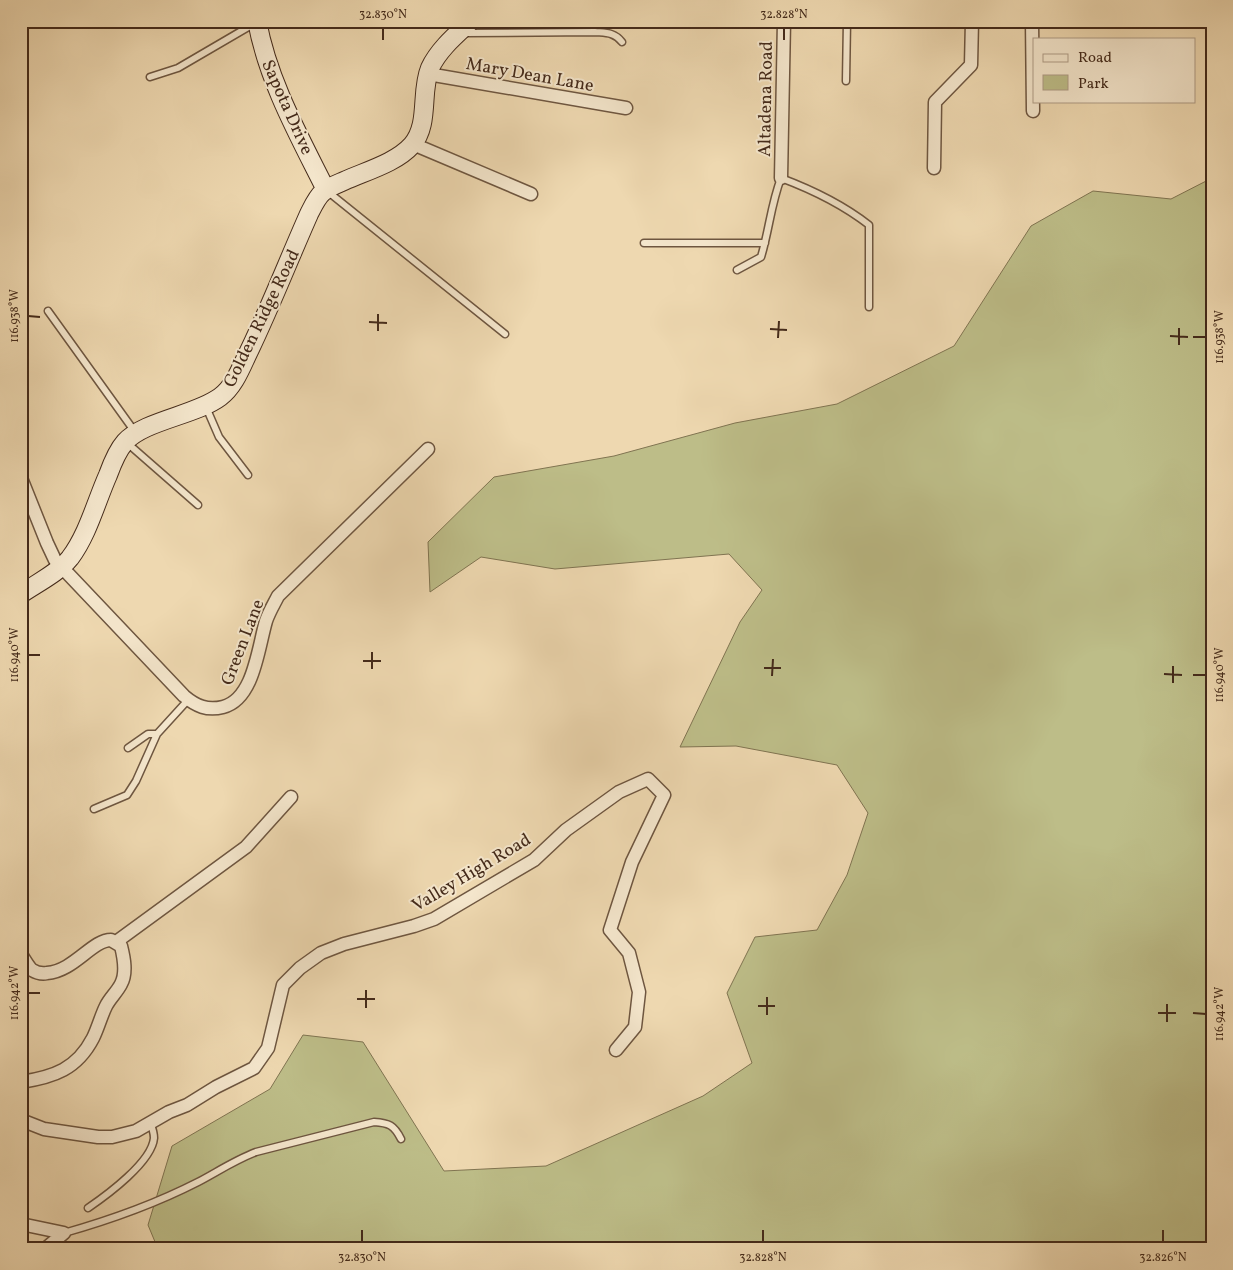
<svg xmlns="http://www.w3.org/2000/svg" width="1233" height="1270" font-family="Vollkorn,serif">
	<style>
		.green { fill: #bdbd88; stroke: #807451 }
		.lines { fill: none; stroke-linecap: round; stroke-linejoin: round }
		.lane-casing { stroke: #6e5640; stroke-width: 9 }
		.street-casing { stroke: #6e5640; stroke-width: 15 }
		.secondary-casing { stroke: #442a1a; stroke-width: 20 }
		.lane { stroke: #f4e6cc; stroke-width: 6 }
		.street { stroke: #f4e6cc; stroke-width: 12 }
		.secondary { stroke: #f4e6cc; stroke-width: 18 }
		.ticks { fill: none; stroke: #442a1a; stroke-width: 2 }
		.labels { text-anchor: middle; stroke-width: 4; stroke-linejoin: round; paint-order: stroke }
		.street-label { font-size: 18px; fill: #442a1a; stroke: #f4e6cc }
		.neatline { fill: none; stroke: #442a1a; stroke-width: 2 }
		.ticks-label { font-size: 12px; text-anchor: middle; fill: #442a1a }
	</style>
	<rect width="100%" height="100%" fill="#eed8b0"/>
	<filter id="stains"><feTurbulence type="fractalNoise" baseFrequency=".004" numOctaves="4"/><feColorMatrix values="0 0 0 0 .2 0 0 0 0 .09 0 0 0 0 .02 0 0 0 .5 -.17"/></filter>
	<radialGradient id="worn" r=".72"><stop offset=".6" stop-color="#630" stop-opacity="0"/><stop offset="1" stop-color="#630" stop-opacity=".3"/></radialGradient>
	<path class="green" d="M1212,178V1249H158L148,1225L172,1146L270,1089L303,1035L363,1042L444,1171L546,1166L703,1096L752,1063L727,993L755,937L817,930L847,875L868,813L837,765L736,746L680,747L740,622L762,590L729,554L555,569L481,557L430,592L428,542L494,477L614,456L735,423L837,404L954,346L1031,226L1093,191L1171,199Z"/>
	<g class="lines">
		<g class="lane-casing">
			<path id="lane" d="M465,33L595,32C606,33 614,32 622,42
				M150,77L178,68L255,23
				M846,81L847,21
				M327,191L505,334
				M644,243H765
				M737,270L761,257C769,231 771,204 781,178C813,190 842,204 869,225V307
				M48,311L135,432
				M206,407L219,437L248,475
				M126,442L198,505
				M128,748L148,734H157
				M94,809L127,795L136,781L157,734L188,700
				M88,1208C107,1195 152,1162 154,1138C154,1132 152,1127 150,1122
				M64,1233C110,1220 155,1204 198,1182C217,1172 235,1160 256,1152L374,1122C389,1123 394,1125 401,1139"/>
		</g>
		<g class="street-casing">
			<path id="street" d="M1032,21L1033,111
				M428,74L626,108
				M413,144L531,194
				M934,168L935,102L971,65L972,21
				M781,178L784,21
				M21,478L47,543L55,560L184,696C196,706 207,711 223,707C254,699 258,648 266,621C269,612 274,604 278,596L428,449
				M116,942L246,847L291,797
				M21,954C24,959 28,966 32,970C37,973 42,974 47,973C74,971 92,940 111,940L121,946C124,958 127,973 121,984C117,992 110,998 106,1006C101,1016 98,1028 93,1038C77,1069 54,1077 21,1082
				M21,1120L44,1129L98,1137H112L136,1131L169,1112L187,1105L216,1087L254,1068L268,1048L283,985L300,968L321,953L344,944L414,926L434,919L534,860L566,830L619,792L648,779L664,795L632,862L610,930L629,953L639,992L635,1027L616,1050
				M21,1224L64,1233L45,1249"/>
		</g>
		<g class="secondary-casing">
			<path id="secondary" d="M257,21C268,81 299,136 326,190
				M21,594C37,583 58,573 70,558C88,534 96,502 108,475C112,464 117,451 125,442C143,421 196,415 220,397C235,386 242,365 250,349C271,305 289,259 309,214C313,206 317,197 323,192C329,187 337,184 344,181C366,171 396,163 412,145C430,124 420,92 430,68C439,49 456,35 471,21"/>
		</g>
		<use href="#lane" class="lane"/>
		<use href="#street" class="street"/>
		<use href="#secondary" class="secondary"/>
	</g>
	<path class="ticks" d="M383,40V28M784,40V28M28,316L40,317M369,322L387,323M770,329L787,330M378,331V314M1170,336L1188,337M1193,337H1206M778,338L779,321M1179,345V328M28,655H40M363,661H381M764,668H781M372,669V652M1164,674L1182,675M1193,675H1206M772,676L773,659M1173,683V666M28,993H40M357,999H375M758,1006H775M366,1008V990M1158,1013H1176M1193,1013L1206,1014M767,1015V997M1167,1022V1004M362,1242V1230M763,1242V1230M1163,1242V1230"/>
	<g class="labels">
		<g class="street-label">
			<text transform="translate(530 74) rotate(10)" y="6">Mary Dean Lane</text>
			<text transform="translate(765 99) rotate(-89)" y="6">Altadena Road</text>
			<text transform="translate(288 107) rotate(66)" y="6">Sapota Drive</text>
			<text transform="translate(261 318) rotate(-64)" y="6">Golden Ridge Road</text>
			<text transform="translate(242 642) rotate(-69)" y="6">Green Lane</text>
			<text transform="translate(471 872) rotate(-31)" y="6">Valley High Road</text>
		</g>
	</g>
	<rect width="1233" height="1270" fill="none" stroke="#eed8b0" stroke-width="55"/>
	<rect x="1033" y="38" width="162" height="65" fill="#f4e6cc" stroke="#ae9b85"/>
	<rect x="1043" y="54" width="25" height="8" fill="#f4e6cc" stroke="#ae9b85"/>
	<text x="1078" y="62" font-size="15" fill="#442a1a">Road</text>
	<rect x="1043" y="75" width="25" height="15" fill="#bdbd88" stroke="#ae9b85"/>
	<text x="1078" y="88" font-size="15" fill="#442a1a">Park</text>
	<rect x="28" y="28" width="1178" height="1214" class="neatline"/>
	<g class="ticks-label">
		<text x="383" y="18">32.830°N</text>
		<text x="784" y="18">32.828°N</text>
		<text transform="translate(14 316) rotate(-90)" y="4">116.938°W</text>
		<text transform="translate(1219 337) rotate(-90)" y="4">116.938°W</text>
		<text transform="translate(14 655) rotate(-90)" y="4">116.940°W</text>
		<text transform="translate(1219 675) rotate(-90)" y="4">116.940°W</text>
		<text transform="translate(14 993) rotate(-90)" y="4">116.942°W</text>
		<text transform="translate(1219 1014) rotate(-90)" y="4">116.942°W</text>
		<text x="362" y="1261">32.830°N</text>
		<text x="763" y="1261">32.828°N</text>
		<text x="1163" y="1261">32.826°N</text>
	</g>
	<rect width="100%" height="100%" filter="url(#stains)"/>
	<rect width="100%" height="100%" fill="url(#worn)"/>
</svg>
